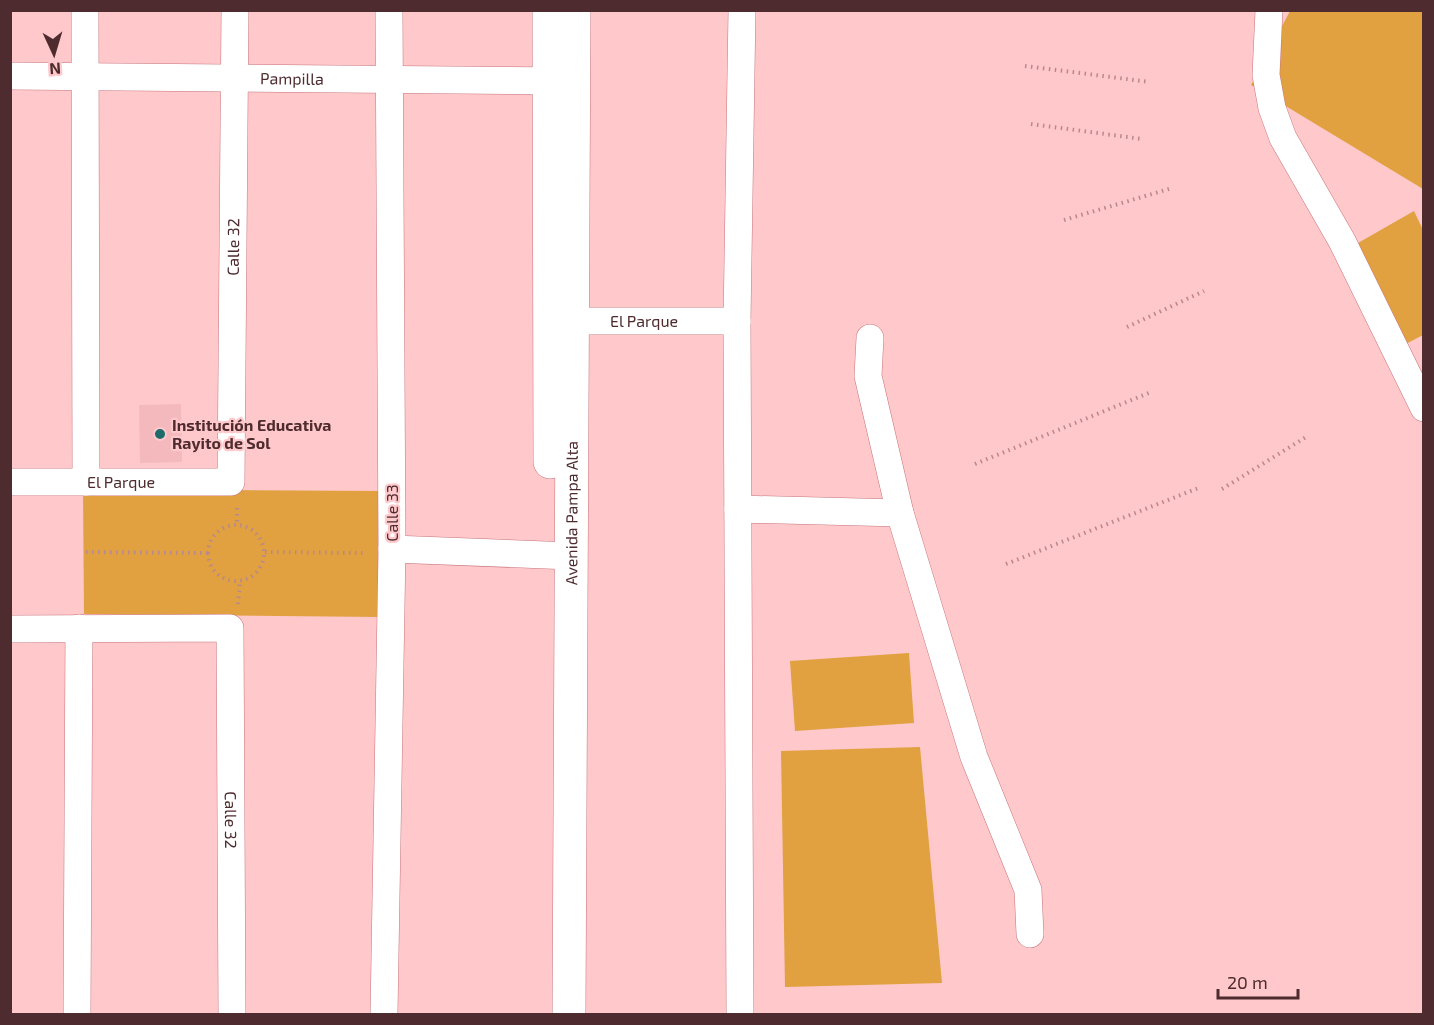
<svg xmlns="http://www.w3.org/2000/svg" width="1434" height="1025" font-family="'Exo 2',sans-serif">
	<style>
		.built { fill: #f4b9bd }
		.green { fill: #e1a140 }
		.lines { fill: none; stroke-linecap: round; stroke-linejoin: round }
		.street-casing { stroke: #c7747c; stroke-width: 28 }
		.secondary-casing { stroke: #c7747c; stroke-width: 34 }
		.path { stroke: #b8898c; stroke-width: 4; stroke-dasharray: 1.5 4.5; stroke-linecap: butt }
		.street { stroke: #fff; stroke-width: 27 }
		.secondary { stroke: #fff; stroke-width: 33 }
		.poi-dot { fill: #1f6b6b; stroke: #ffc8cb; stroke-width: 2 }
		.labels { text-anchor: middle; stroke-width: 4.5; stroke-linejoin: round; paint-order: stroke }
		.street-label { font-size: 16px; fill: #4e2b2e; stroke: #ffc8cb }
		.poi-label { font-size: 16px; font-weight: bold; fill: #4e2b2e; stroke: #ffc8cb; text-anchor: start }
	</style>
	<rect width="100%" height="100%" fill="#ffc8cb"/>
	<path class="built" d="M181,404L182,462L140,463L139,405Z"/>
	<path class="green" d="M1290,11H1423V189L1251,85Z
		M1414,211L1423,230V335L1400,347L1351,247Z
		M83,489L379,491V617L84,614Z
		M909,653L914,723L795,731L790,661Z
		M920,747L942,983L785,987L781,751Z"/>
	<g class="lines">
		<g class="street-casing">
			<g id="street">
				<path d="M85,10L86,482"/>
				<path d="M1269,10L1266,75L1272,108L1283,138L1342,241L1424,408"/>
				<path id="s1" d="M10,76L569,81"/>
				<path id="s2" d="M552,321H737"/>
				<path d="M870,338L868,376L900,513L974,757L1028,890L1030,934"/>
				<path id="s3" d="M10,482H231L235,10"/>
				<path d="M738,509L900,513"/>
				<path d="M392,549L571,556"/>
				<path id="s4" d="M10,629L230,628L232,1014"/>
				<path d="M77,1014L79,628"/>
				<path d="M384,1014L392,549L389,10"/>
				<path d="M740,1014L737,321L742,10"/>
			</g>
		</g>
		<g class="secondary-casing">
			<g id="secondary">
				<path d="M549,10L550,462"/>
				<path id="s5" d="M569,1014L574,10"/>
			</g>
		</g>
		<path class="path" d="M1025,66L1150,82
			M1031,124L1142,139
			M1064,220L1169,189
			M1127,327L1204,291
			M975,464L1151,392
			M1222,489L1306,437
			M237,508V525
			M208 553a28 28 0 1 1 56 0a28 28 0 1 1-56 0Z
			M86,552L208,553
			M265,552L366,553
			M1006,564L1201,487
			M238,604L240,581"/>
		<use href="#street" class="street"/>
		<use href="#secondary" class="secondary"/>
	</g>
	<circle class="poi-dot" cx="160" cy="434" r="6"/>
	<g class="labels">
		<g class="street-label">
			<text dy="6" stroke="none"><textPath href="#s1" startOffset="282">Pampilla</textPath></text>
			<text dy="6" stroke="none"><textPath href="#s3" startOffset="456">Calle 32</textPath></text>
			<text dy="6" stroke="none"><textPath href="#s2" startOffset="92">El Parque</textPath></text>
			<text dy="6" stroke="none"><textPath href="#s3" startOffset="111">El Parque</textPath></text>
			<text transform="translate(392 513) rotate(-90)" y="6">Calle 33</text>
			<text dy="6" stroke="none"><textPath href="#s5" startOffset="501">Avenida Pampa Alta</textPath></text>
			<text dy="6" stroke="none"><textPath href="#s4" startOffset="412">Calle 32</textPath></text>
		</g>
		<g class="poi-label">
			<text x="172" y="431">Institución Educativa<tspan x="172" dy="18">Rayito de Sol</tspan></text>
		</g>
	</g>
	<rect width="1434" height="1025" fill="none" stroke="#4e2b2e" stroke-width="24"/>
	<g transform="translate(54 54) rotate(176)" stroke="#ffc8cb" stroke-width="4.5" paint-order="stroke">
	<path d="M0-4.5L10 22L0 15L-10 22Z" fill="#4e2b2e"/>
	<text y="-9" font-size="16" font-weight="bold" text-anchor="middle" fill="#4e2b2e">N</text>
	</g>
	<path d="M1218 989v9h80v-9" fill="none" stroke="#4e2b2e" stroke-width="3"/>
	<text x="1227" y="989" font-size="18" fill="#4e2b2e" stroke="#ffc8cb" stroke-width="4.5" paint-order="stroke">20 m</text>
</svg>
